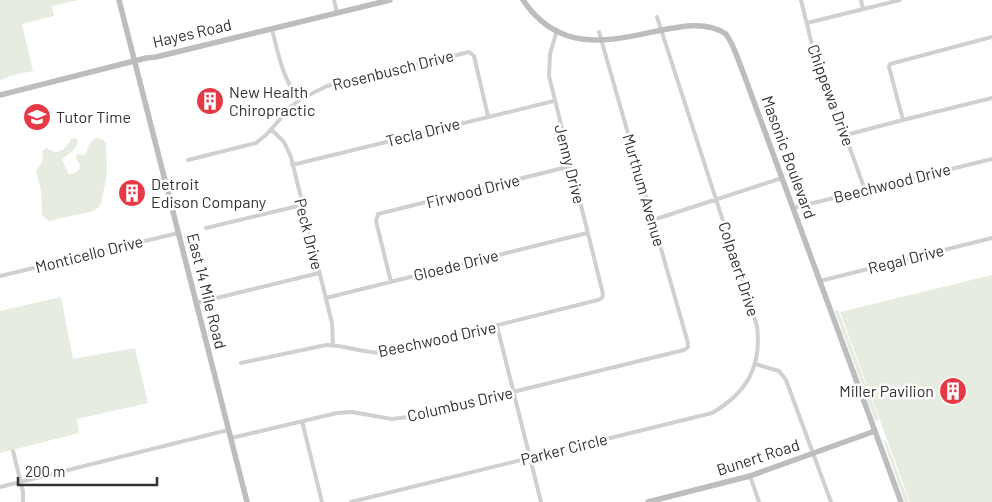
<svg xmlns="http://www.w3.org/2000/svg" width="992" height="502" font-family="Barlow,sans-serif">
	<style>
		.green { fill: #e6ecdf }
		.lines { fill: none; stroke-linecap: round; stroke-linejoin: round }
		.street { stroke: #d0d0d0; stroke-width: 4 }
		.secondary { stroke: #bdbdbd; stroke-width: 5.5 }
		.labels { text-anchor: middle; stroke-width: 5; stroke-linejoin: round; paint-order: stroke }
		.street-label { font-size: 16px; fill: #333; stroke: #fff }
		.poi-label { font-size: 16px; fill: #333; stroke: #fff; text-anchor: start }
	</style>
	<rect width="100%" height="100%" fill="#fff"/>
	<path class="green" d="M0,0H79L52,6L54,16L22,24L33,71L13,75L0,80Z
		M76,138L78,141C76,151 69,153 62,160L69,174H73L79,170L80,165L76,159L77,154L85,155L90,143L96,138L102,139L106,143L107,174L101,203L98,208L93,211L49,221L42,215L41,191L36,171L42,162L43,150L47,148C58,156 65,150 71,139Z
		M992,275V502H910L840,312Z
		M61,297L73,359L135,348L148,403L77,419L79,433L0,453V311Z
		M838,310L879,420L875,421L835,311Z
		M883,440L886,441L909,502H905Z"/>
	<g class="lines">
		<path class="street" d="M334,0L337,13
			M801,0L811,41L865,190
			M861,0L863,9
			M807,23L900,0
			M272,29C278,54 283,79 299,100
			M903,120L889,67L890,64L992,37
			M271,129L284,142L291,157L332,323L333,345
			M846,135L903,120L992,98
			M188,160L256,143L266,135L290,108L299,100L327,86L469,52L474,56L488,116
			M292,165L554,101
			M793,208L992,159
			M653,220L782,178
			M206,228L302,205
			M0,276L178,233
			M820,281L992,238
			M391,282L376,221L378,214L571,166
			M326,298L587,233
			M196,303L319,273
			M497,326L541,502
			M241,363L326,345C346,345 365,354 386,353L598,300L602,298L603,294L549,76L550,54L557,30
			M755,364L779,371L786,380L831,502
			M302,421L322,502
			M231,438L337,413L352,412L392,419L415,416L684,350L688,347V343L599,32
			M13,451L23,492V502
			M750,476L759,502
			M0,487L228,430
			M351,502L712,413C747,393 762,366 757,326L657,17"/>
		<path class="secondary" d="M119,0L247,502
			M523,0C581,87 678,0 726,34C734,45 738,60 743,72L901,502
			M0,95L146,58L156,57L390,0
			M648,502L750,476L875,431"/>
	</g>
	<defs>
		<g id="building-disc" transform="scale(1.4375)"><circle r="9.5" fill="#e63946" stroke="#fff"/><path d="M-4-6H4V6H1V3H-1V6H-4ZM-2.5-4.3h1.7v1.8h-1.7ZM.8-4.3h1.7v1.8H.8ZM-2.5-1h1.7V.8h-1.7ZM.8-1h1.7V.8H.8Z" fill="#fff"/></g>
		<g id="school-disc" transform="scale(1.4375)"><circle r="9.5" fill="#e63946" stroke="#fff"/><path d="M0-5L7-2L0 1L-7-2ZM-4 1L0 2.5L4 1V4Q0 6-4 4Z" fill="#fff"/></g>
	</defs>
	<g fill-rule="evenodd">
		<use href="#building-disc" x="210" y="101"/>
		<use href="#school-disc" x="37" y="117"/>
		<use href="#building-disc" x="132" y="193"/>
		<use href="#building-disc" x="953" y="391"/>
	</g>
	<g class="labels">
		<g class="street-label">
			<text transform="translate(192 33) rotate(-13)" y="6">Hayes Road</text>
			<text transform="translate(393 70) rotate(-14)" y="6">Rosenbusch Drive</text>
			<text transform="translate(831 95) rotate(70)" y="6">Chippewa Drive</text>
			<text transform="translate(423 132) rotate(-14)" y="6">Tecla Drive</text>
			<text transform="translate(789 157) rotate(70)" y="6">Masonic Boulevard</text>
			<text transform="translate(570 164) rotate(76)" y="6">Jenny Drive</text>
			<text transform="translate(892 183) rotate(-14)" y="6">Beechwood Drive</text>
			<text transform="translate(644 190) rotate(74)" y="6">Murthum Avenue</text>
			<text transform="translate(473 191) rotate(-14)" y="6">Firwood Drive</text>
			<text transform="translate(309 234) rotate(76)" y="6">Peck Drive</text>
			<text transform="translate(89 254) rotate(-14)" y="6">Monticello Drive</text>
			<text transform="translate(906 259) rotate(-14)" y="6">Regal Drive</text>
			<text transform="translate(456 265) rotate(-14)" y="6">Gloede Drive</text>
			<text transform="translate(739 269) rotate(72)" y="6">Colpaert Drive</text>
			<text transform="translate(207 291) rotate(76)" y="6">East 14 Mile Road</text>
			<text transform="translate(437 339) rotate(-12)" y="6">Beechwood Drive</text>
			<text transform="translate(460 404) rotate(-13)" y="6">Columbus Drive</text>
			<text transform="translate(564 449) rotate(-14)" y="6">Parker Circle</text>
			<text transform="translate(758 457) rotate(-18)" y="6">Bunert Road</text>
		</g>
		<g class="poi-label">
			<text x="229" y="98">New Health<tspan x="229" dy="18">Chiropractic</tspan></text>
			<text x="56" y="123">Tutor Time</text>
			<text x="151" y="190">Detroit<tspan x="151" dy="18">Edison Company</tspan></text>
			<text x="934" y="397" text-anchor="end">Miller Pavilion</text>
		</g>
	</g>
	<path d="M18 477v8h139v-8" fill="none" stroke="#333333" stroke-width="2.5"/>
	<text x="25" y="477" font-size="15" fill="#333333" stroke="#ffffff" stroke-width="4" paint-order="stroke">200 m</text>
</svg>
